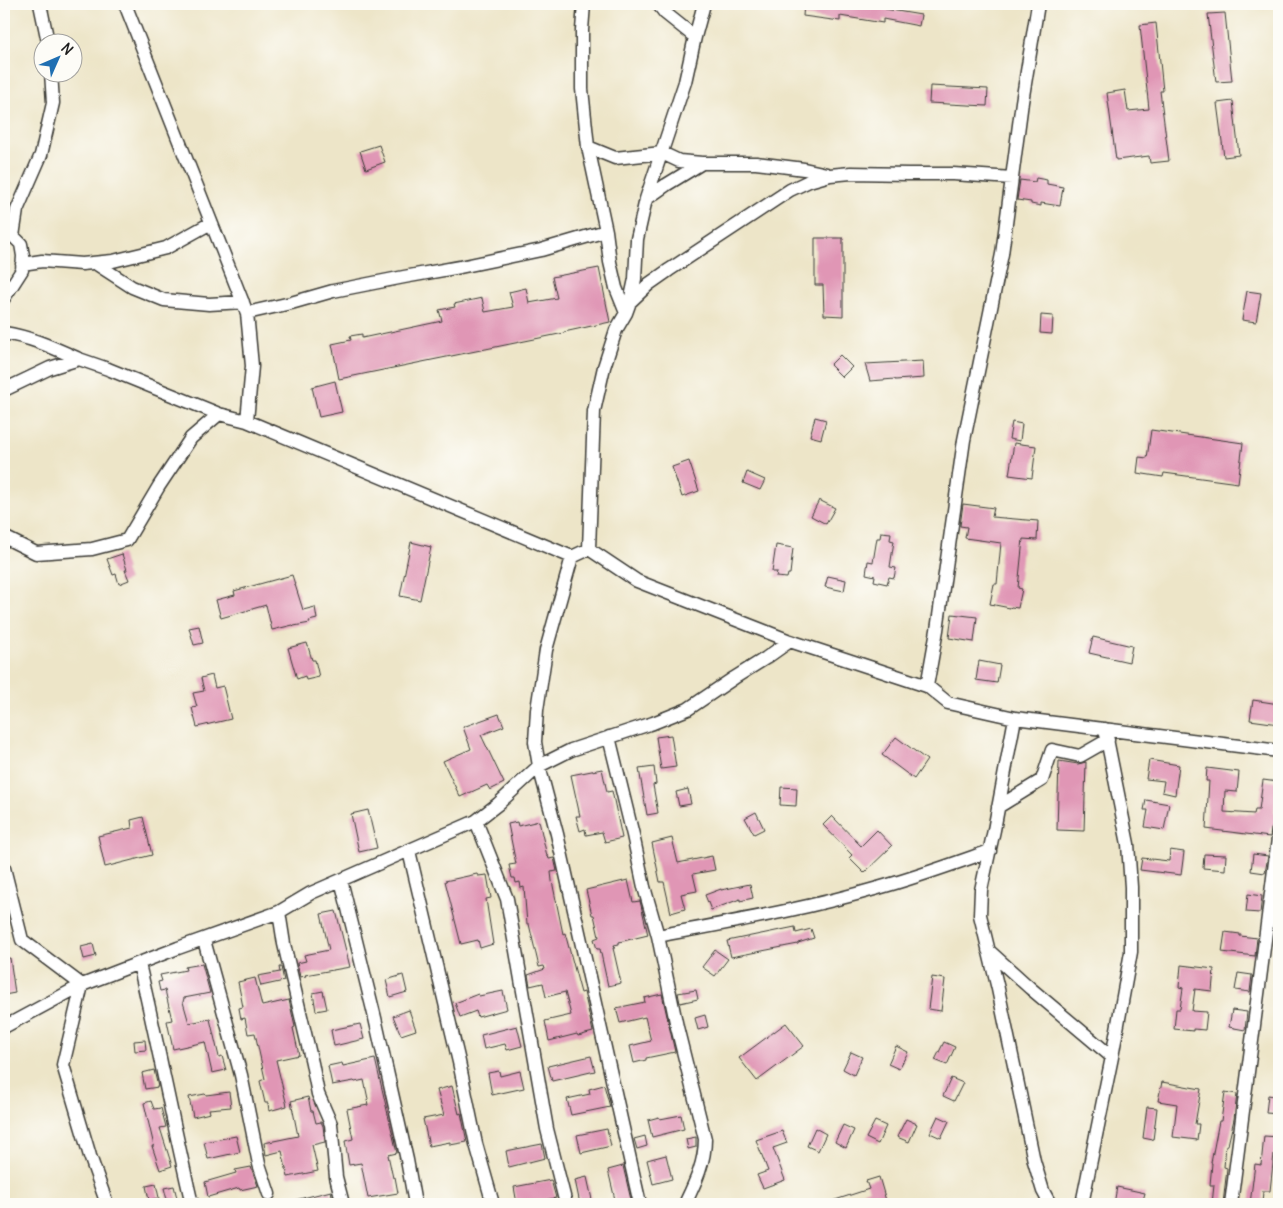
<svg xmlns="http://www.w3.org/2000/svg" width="1283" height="1208" font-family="Delius,sans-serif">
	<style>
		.building { fill: #e096b5 }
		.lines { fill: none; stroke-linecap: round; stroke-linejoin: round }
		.minor-casing { stroke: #3b3a36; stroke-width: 15 }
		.minor { stroke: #fff; stroke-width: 12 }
	</style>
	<rect width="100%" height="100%" fill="#fdfcf7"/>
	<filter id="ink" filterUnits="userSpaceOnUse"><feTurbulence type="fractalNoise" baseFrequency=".02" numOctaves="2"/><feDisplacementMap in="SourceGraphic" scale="10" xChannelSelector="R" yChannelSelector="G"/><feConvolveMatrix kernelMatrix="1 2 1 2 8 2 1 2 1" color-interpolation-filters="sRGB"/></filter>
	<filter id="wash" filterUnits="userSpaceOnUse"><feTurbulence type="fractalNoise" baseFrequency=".0096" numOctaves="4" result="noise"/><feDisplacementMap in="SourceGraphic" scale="20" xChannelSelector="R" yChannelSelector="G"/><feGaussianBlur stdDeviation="1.12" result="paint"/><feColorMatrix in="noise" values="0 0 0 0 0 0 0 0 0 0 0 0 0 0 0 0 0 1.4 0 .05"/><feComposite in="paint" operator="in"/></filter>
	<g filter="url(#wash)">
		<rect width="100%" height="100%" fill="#ede5c8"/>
		<g id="blocks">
			<path class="building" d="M804,4H886L885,9L921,15L919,26L883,19V23L840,16V21L803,16Z
				M1225,13L1232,81L1216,82L1208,14Z
				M1156,23L1163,91H1160L1169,161L1150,163L1149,156L1116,160L1107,93L1125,90L1128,111L1149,109L1140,25Z
				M930,86L988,89L987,106L929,103Z
				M1233,101L1239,155L1224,157L1217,103Z
				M379,145L385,162L366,169L360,151Z
				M1036,178L1047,180V184L1063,187L1060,206L1041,203V206L1031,204V202L1017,200L1020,180L1035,182Z
				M815,238H843V316L824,315L823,285H815Z
				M599,268L610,322L564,332V333L339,379L332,344L351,340L350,336L362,334V338L442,321L439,310L455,307L454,304L482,298L485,312L513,307L509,292L526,288L529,303L557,298L552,277Z
				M1247,291L1261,293L1256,322L1242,320Z
				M1041,315L1053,316L1052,334L1040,333Z
				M840,355L852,367L842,377L830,365Z
				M923,361L924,378L895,380V379L870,381L865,364Z
				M335,381L342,412L319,417L312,387Z
				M815,417L826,420L821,439L810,436Z
				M1012,422L1022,424L1020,441L1009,439Z
				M1151,430L1243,443L1238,483L1164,473L1163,477L1137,473L1139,457L1147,458Z
				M1014,443L1036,446L1032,478L1009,475Z
				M689,461L699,491L682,497L672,467Z
				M747,472L765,480L760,490L743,483Z
				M819,500L835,508L826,524L811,516Z
				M963,504L994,508L992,517L1038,521L1037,540L1023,539L1018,588L1022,589L1018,608L1011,607L1010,608L990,604L994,584H997L1001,543L965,538L967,527L960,526Z
				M881,532L891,533L890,540L894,541L890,567L896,568L894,578L889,577L887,584L874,581L875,576L866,574L868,561L873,562L877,538H880Z
				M411,542L431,547L420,600L400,596Z
				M776,545L793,548L790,574H788L787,578L776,577L777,572H772Z
				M122,554L127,570H125L129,580L119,584L116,574L113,575L107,559Z
				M292,575L303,610L315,607L317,619L309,621L310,623L294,626L293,625L272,630L266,605L221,618L216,600L235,595L234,591Z
				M828,576L846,580L844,591L825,587Z
				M952,614L977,617L974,642L949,638Z
				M199,626L203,643L194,645L189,628Z
				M1093,637L1132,646L1129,662L1089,653Z
				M307,643L312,660H315L319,677L306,680L305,676L297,679L288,648Z
				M979,661L1000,665L997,683L976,680Z
				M212,675L215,688L223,686L231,719L197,727L192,708L197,707L193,693L204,691L201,678Z
				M1253,700L1279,704V724L1250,720Z
				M499,714L504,726L481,735L504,783L490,790L487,785L460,797L443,761L471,749L463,727Z
				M671,735L676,767L661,769L656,737Z
				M896,737L927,760L914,779L882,755Z
				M1149,760L1179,765L1175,795L1162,792L1164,781L1146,779Z
				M1059,761L1078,764L1086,762L1084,831L1057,830Z
				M654,767L656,784L653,785L658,813L647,815L639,769Z
				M1207,768L1239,772L1237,792L1225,791L1224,812L1254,814L1255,810H1259L1263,780L1278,782L1274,812L1277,813L1275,824L1271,829L1270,837L1206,829L1209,781H1206Z
				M602,769L607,792L612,791L622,838L605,842L602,832L586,835L585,829L580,831L576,816H580L571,775Z
				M781,787L797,788L796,806L780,805Z
				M688,789L691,804L679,806L676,792Z
				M1146,800L1169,804L1164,830L1145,827L1148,810H1144Z
				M368,810L377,848L359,852L351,814Z
				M756,812L764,829L754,834L745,818Z
				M832,816L861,846L877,830L892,846L864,873L849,858L852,855L823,825Z
				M143,817L152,855L105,867L98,836L132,828L131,820Z
				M539,821L547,856H548L549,859L554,858L557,871L551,872L552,881L563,934L565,933L581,993L584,992L593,1032L578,1036L577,1034L549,1041L545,1021L571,1015L565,992L546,997L543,983L530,986L528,975L545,969L544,966L539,967L529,924H527L524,887L521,888L520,882L516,883L515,878H512L509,865L516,864L508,824L517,822L518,826Z
				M672,838L678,863L712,856L715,870L693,874L697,891L681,894L685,909L671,913L664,882H660L652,843Z
				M1170,850L1184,852L1181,875L1140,870L1142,858L1169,861Z
				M1204,854L1226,855L1225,870L1203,868Z
				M1253,854L1268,856L1265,873L1251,871Z
				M477,874L478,876L487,875L491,898L486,899L493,944L480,948L478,940L461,944L445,881Z
				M628,880L633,902L640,901L648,935L619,942V944L614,945L615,948H613L621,983L608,986L600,949H597L594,939L599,937L594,915H592L586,890Z
				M750,884L753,898L740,901V899L711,910L705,895L721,889V890Z
				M1248,894L1262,896L1260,913L1246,912Z
				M336,911L350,967L305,975L306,976L300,977L297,963L306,961L304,955L329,950L321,914Z
				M795,927L796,933L811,929L814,938L798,943V944L731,957L727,941Z
				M1225,932L1240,934V936L1257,938L1255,956L1222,952Z
				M93,944L96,956L84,959L81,947Z
				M715,950L728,959L715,976L702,967Z
				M10,958L15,993L4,995V959Z
				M202,964L210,993L184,998L183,1002L189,1023L210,1019L219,1057L222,1056L226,1070L212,1073L205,1042L173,1049L167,1021L172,1020L165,990L160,991L158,982L162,981L160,975L186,970L185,967Z
				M1181,965L1214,969L1212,991L1195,989L1192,1011L1207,1012L1205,1030L1193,1029V1031L1174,1029L1176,1009H1180L1183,988L1179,987Z
				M279,967H281L284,981L261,986L258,976L280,972Z
				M1238,973L1252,975L1250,992L1235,990Z
				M403,975L407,992L390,997L386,980Z
				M932,977L945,979L941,1011L928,1009Z
				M255,978L262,1006L289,1000L295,1027L293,1028L299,1055L276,1060L287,1106L269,1111L268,1103H265L260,1081L265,1079L255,1033L248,1034L245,1018L241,1019L239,1008L243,1007L238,982Z
				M696,990L698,999L680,1003L678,993Z
				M323,991L327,1009L316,1011L313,993Z
				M503,991L507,1009L478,1017L476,1011L460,1017L455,1003L478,994L479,996Z
				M662,994L675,1052L646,1058V1060L634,1063L630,1046L651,1041L645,1017L620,1023L616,1008L645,1002L644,998Z
				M409,1010L416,1030L401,1035L393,1016Z
				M1232,1010L1247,1012L1245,1030L1229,1027Z
				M705,1015L708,1027L698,1030L695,1018Z
				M786,1023L804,1046L757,1081L739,1058Z
				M360,1024L364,1039L334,1046L331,1030Z
				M517,1026L522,1046L507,1050L505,1044L484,1049L481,1035Z
				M145,1040L146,1050L135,1051L134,1041Z
				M944,1042L955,1047L947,1065L935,1060Z
				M896,1046L908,1052L899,1069L888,1064Z
				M851,1052L862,1057L854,1075L843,1069Z
				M591,1056L595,1071L552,1081L548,1066Z
				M375,1059L397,1153L388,1155L393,1178L395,1177L398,1193L368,1198L361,1163L349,1165L345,1141L353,1139L347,1109L368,1105L367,1100L368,1099L364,1080L355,1082L354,1081L332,1085L328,1066L342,1063L343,1066Z
				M154,1070L158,1087L145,1089L142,1073Z
				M499,1071L500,1076L520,1071L524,1088L492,1095L488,1073Z
				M951,1078L963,1083L954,1101L943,1096Z
				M1162,1082L1201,1089L1195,1124H1199L1197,1140L1173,1137L1177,1104L1158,1101Z
				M604,1085L610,1107L571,1115L567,1099L590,1094L589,1089Z
				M452,1086L459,1114L461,1113L467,1142L450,1145V1142L429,1146L423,1119L444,1115L437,1090Z
				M229,1092L231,1107L209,1109L210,1113L193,1117L189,1097L205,1094L206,1095Z
				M1225,1092L1237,1094L1234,1119L1228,1145H1226L1224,1167L1227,1168L1223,1204H1212L1214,1185H1210L1212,1163H1211L1219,1121H1221Z
				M1268,1095L1279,1097V1114L1266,1113Z
				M308,1097L311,1111H313L316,1123L321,1122L323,1126L325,1142L312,1145L318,1171L288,1177L282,1151L266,1155L264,1143L298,1136L291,1101Z
				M151,1101L154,1109L161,1108L166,1127L160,1128L172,1166L160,1170L152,1146H154L144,1103Z
				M1147,1107L1157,1108L1153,1140L1143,1138Z
				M681,1115L684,1129L652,1137L648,1120L659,1117L660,1119Z
				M938,1116L949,1121L941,1138L930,1133Z
				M906,1119L917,1124L909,1142L897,1137Z
				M875,1121L886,1126L878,1144L866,1138Z
				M843,1125L854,1130L846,1148L835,1142Z
				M815,1128L826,1134L818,1151L807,1146Z
				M607,1129L611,1146L581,1153L577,1135Z
				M782,1131L787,1143L773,1148L785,1180L763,1188L757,1175L768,1171L756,1140Z
				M236,1136L240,1152L208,1159L204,1142Z
				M645,1136L647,1146L637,1149L634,1139Z
				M1264,1136L1279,1137V1154H1274L1270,1191H1263L1262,1204H1250L1255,1164L1261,1165Z
				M696,1137V1147L688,1149L686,1139Z
				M542,1144L545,1158L509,1167L506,1151Z
				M666,1155L672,1179L653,1184L647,1160Z
				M623,1166L632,1204H616L608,1170Z
				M251,1167L258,1186L240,1190L239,1188L208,1197L205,1182L236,1173L235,1170Z
				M587,1177L593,1204H580L575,1180Z
				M879,1177L887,1204H830L829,1202L869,1189L866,1181Z
				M551,1180L556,1198L517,1204L514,1187Z
				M156,1184L159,1198L149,1200L146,1186Z
				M174,1186L178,1202L168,1204L164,1188Z
				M1117,1187L1145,1193L1142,1204H1114Z
				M331,1191L334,1204H295V1200Z"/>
		</g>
	</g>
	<g filter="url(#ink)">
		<use href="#blocks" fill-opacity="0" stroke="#3b3a36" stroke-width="1"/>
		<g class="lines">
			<g class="minor-casing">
				<path id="minor" d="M40,4L48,42
					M125,4L247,313L252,366L247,421
					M584,4L582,30V89L588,147L606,231L610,262L616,288L626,313
					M658,4L665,13L695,37
					M588,147L615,158L662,153L679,161L702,163H756L804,169L827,174
					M646,199L666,185L702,163
					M4,231L13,236L21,244L23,256L22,270L4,298
					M13,236L17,210L41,155L53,103L51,72
					M95,263L132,287L164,300L209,304L243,302
					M22,264L42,261L82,264L113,261L166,248L211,223
					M630,302L649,284L669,270L790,190L809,181L830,175L851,173L908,174H953L1012,178
					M247,313L291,303L333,291L404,277L460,267L541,250L606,231
					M4,333C31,337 54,348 79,359
					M4,390L50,368L79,359L108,369L219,414L247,421L572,557L589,549L637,581L790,641L927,686L948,703L1015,718L1279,751
					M4,537L36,553L92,549L127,540L159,486L191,438L219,414
					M589,549L594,411L604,367L616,330L626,313L630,302L635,279L637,239L646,199L685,82L695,37L704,4
					M572,557L546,650L537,710L535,742L539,766L557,834L640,1204
					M927,686L937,630L964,440L1002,254L1022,102L1038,4
					M1015,718L994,830L981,890L980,915L998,989L1034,1161L1043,1191L1050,1204
					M609,737L633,835L644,887L658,936L677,1027L705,1139C705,1163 695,1183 685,1204
					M998,807L1042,780L1052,750L1080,756L1108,740
					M476,821L507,899L547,1129L566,1204
					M409,851L459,1062L476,1144L493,1204
					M4,868L22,940L82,985L63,1065L90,1156L107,1204
					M341,880L375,1018L407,1160L415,1204
					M279,912L284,944L312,1063L318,1094L331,1124L336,1177L343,1204
					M658,936C731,922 806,909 878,888C915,878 953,864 990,851
					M204,940L241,1075L259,1164L269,1194
					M988,950L1030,988L1112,1057
					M139,964C158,1044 173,1124 192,1204
					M4,1027L82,985L178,948L279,912L311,893L476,821L498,804L539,766L571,750L653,723L688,709L734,678L766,658L790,641
					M1082,1204L1112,1057L1131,952V887L1128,844L1105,729
					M1231,1204L1279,831"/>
			</g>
			<use href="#minor" class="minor"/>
		</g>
	</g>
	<rect width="1283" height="1208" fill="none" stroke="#fdfcf7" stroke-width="20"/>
	<g transform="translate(58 58) rotate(45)"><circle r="24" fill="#fdfcf7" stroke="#a3a29f"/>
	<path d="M0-4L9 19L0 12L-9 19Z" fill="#1f6fb2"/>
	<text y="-8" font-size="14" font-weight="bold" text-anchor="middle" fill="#1c1c1c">N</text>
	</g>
</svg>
